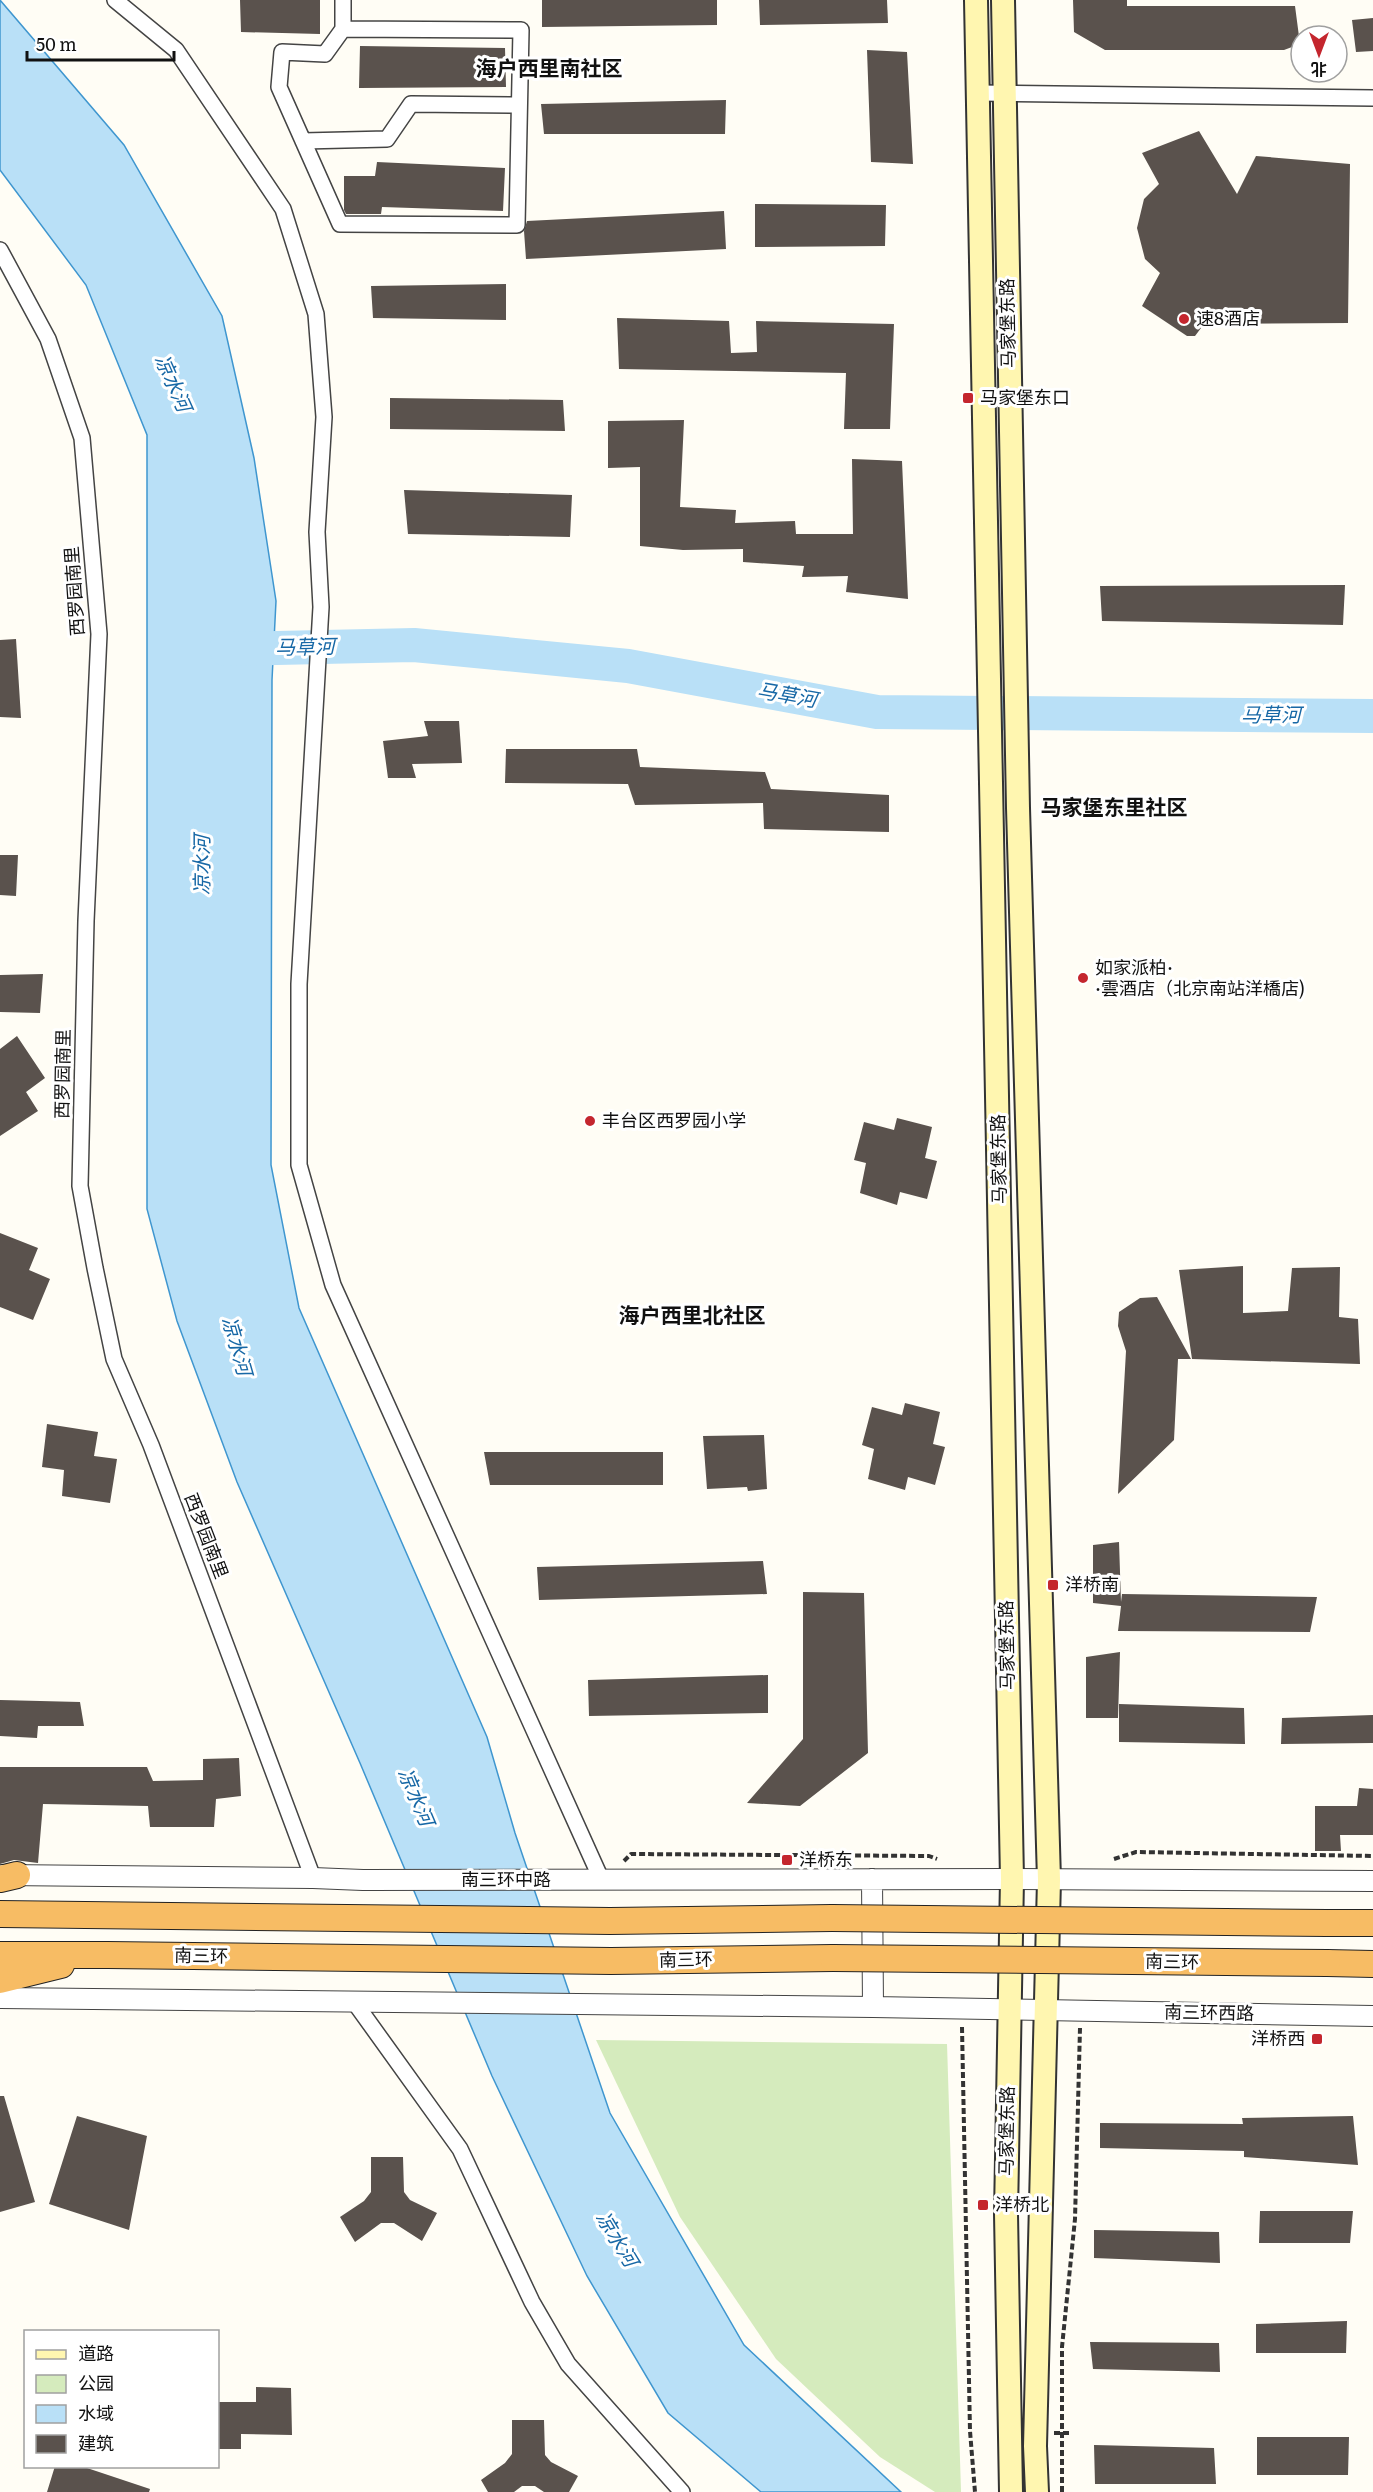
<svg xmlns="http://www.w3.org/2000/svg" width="1373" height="2492" font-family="Literata,'Noto Sans SC',serif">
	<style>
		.green { fill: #d5ebbd }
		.water { fill: #b9e0f7; stroke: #3f96cf; stroke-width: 1.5 }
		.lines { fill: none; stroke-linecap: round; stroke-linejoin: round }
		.river { stroke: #b9e0f7; stroke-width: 34 }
		.building { fill: #5a524d }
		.minor-casing { stroke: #444; stroke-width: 18 }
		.tertiary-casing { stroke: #444; stroke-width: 22 }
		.secondary-casing { stroke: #333; stroke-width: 26 }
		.trunk-casing { stroke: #222; stroke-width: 28 }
		.path { stroke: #333; stroke-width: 4; stroke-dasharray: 6 3; stroke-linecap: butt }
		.minor { stroke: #fff; stroke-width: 15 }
		.tertiary { stroke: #fff; stroke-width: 20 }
		.secondary { stroke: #fff6b0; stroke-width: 22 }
		.trunk { stroke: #f7bc64; stroke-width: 26 }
		.trunk-bridge-casing { stroke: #222; stroke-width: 28; stroke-linecap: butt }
		.trunk-bridge { stroke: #f7bc64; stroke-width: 26 }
		.poi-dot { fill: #c4262e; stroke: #fff; stroke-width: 2 }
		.labels { text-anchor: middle; stroke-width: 6; stroke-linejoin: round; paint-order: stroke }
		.poi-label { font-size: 18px; fill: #111; stroke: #fff; text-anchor: start }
		.street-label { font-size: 18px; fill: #111; stroke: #fff }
		.water-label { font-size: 20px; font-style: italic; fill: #1768a6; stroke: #fff }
		.quarter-label { font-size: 21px; font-weight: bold; fill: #111; stroke: #fff }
	</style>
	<rect width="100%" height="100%" fill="#fffdf5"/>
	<path class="green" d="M596,2040L947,2044L961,2492H935L880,2457L776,2359L680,2217Z"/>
	<path class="water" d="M0,0L124,145L222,316L254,458L276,601L272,680L271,1165L299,1308L487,1737L515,1833L610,2113L744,2345L901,2492H761L668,2413L587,2276L492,2076L360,1763L237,1482L177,1321L147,1209V435L86,285L0,170Z"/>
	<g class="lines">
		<path class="river" d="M226,649L414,645L628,666L877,712L1373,716"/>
	</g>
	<path class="building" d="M240,0H320V34L241,32Z
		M542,0H717V25L542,27Z
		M759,0H887L888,23L760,25Z
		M1073,0H1127V6H1295L1300,44L1284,50H1105L1074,32Z
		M1373,18V51L1356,52L1352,20Z
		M360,46L505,48L506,87L359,88Z
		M867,50L907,52L913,164L871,162Z
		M726,100L725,134H544L541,104Z
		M1199,131L1237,194L1256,156L1350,164L1348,323L1204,324L1195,336H1187L1142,306L1160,273L1145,259L1137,228L1144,199L1159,184L1142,153Z
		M377,162L505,168L503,211L382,207L381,214H346L344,210V176H375Z
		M755,204L886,205L885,246L755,247Z
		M724,211L726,249L526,259L524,231L527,221Z
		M506,284V320L373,318L371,286Z
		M617,318L729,321L731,353L757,352L756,321L894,324L890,429H844L846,373L619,369Z
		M390,398L563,400L565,431L390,429Z
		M684,420L680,507L736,510L735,523L795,521L796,534H853L852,459L902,461L908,599L846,592L848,576L802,577L804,566L743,562V549L683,550L640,546V467L608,468V421Z
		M404,490L572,495L570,537L408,534Z
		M1345,585L1343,625L1102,621L1100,586Z
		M16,639L21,718L0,717V640Z
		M424,721H459L462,763L412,764L416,778H388L383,741L428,736Z
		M506,749H637L640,767L765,772L771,789L889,795V832L764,829L763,803L635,805L628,784L505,783Z
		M0,855H18L16,896L0,895Z
		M43,974L40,1013L0,1012V975Z
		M17,1036L45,1078L26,1092L38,1111L0,1136V1049Z
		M897,1118L932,1127L925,1158L937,1161L927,1199L900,1192L897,1205L860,1193L866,1163L854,1160L864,1122L894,1130Z
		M0,1233L38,1248L29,1270L50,1279L33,1320L0,1307Z
		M1243,1266V1313L1288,1311L1292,1268L1340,1267L1339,1317L1358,1319L1360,1364L1192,1359L1179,1270Z
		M1157,1297L1191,1359H1178L1174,1440L1118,1494L1126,1351L1118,1326L1119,1312L1140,1298Z
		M905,1403L940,1412L933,1444L945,1447L935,1485L908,1477L905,1490L868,1479L874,1449L862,1445L872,1407L902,1415Z
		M47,1424L98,1432L94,1456L117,1459L110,1503L62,1496L64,1470L42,1467Z
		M764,1435L767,1489L748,1491L747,1487L707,1489L703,1436Z
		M484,1452H663V1485H490Z
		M1119,1542L1121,1602L1122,1594L1317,1597L1310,1632L1118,1631L1121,1606L1093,1603V1545Z
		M763,1561L767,1594L539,1600L537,1567Z
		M803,1592L864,1593L868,1753L800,1806L747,1803L803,1739Z
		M1120,1652L1118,1718H1086V1657Z
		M768,1675V1713L589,1716L588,1680Z
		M0,1700L80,1702L84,1726H38L37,1738L0,1736Z
		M1119,1704L1244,1708L1245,1744L1119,1742Z
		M1373,1715V1743L1281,1744L1282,1718Z
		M239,1758L241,1796L216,1799L214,1827H150L148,1806L43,1804L38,1863L14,1860L0,1864V1767H147L153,1781L203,1780V1759Z
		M1359,1788L1373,1789V1835H1340L1341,1851H1315V1806H1357Z
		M0,2096H4L35,2202L0,2212Z
		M77,2116L147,2136L129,2230L49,2204Z
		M1353,2116L1358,2165L1244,2157V2151L1100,2148V2123L1243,2124L1242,2118Z
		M371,2157H403L404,2192L410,2200L437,2213L422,2241L394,2223H381L355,2242L340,2217L364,2201L371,2192Z
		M1260,2211H1353L1350,2243H1259Z
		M1094,2230L1219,2232L1220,2263L1094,2258Z
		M1347,2321L1346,2353H1256V2324Z
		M1090,2342L1219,2343L1220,2372L1093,2369Z
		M256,2387L291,2388L292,2435L241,2434V2449H218V2402H256Z
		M512,2420H544L545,2455L551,2462L578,2476L569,2492H544L535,2486H522L514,2492H488L481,2480L505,2463L512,2454Z
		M1257,2437H1349L1348,2475H1257Z
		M1094,2445L1214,2448L1216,2484H1095Z
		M55,2466H81L150,2489L149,2492H47Z"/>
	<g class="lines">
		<g class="minor-casing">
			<path id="minor" d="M115,0L176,50L283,209L316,314L324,417L317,532L321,607L299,984V1165L333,1285L602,1881
				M343,0V29L325,54L282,52L279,87L340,224L517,225L521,30L343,29
				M978,93L1373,98
				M303,141L387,139L411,104L519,105
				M0,250L48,339L82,438L99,634L86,921L80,1186L95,1268L114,1359L151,1445L313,1878
				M355,2003L460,2149L532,2302L568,2364L682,2492"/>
		</g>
		<g class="tertiary-casing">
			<path id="tertiary" d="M3,1875L313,1878L363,1880L1012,1879L1373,1881
				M872,1879L873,2007
				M0,1998L873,2007L1373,2016"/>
		</g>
		<g class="secondary-casing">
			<path id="secondary" d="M976,0L1012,1879L1006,2214L1011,2492
				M1003,0L1018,808L1049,1880L1035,2446L1037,2492"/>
		</g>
		<g class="trunk-casing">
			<path id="trunk" d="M0,1879L17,1875
				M0,1914L610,1921L832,1918
				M1327,1923H1373
				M0,1955H108L611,1961L833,1958
				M1327,1963L1373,1964
				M0,1980L61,1965"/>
		</g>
		<path class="path" d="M1114,1859L1136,1852L1373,1856
			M624,1861L631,1854L929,1856L937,1859
			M962,2027L970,2431L975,2492
			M1054,2433H1069
			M1062,2492V2347L1075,2219L1080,2028"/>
		<use href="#minor" class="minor"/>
		<use href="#tertiary" class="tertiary"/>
		<use href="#secondary" class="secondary"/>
		<use href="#trunk" class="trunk"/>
		<g class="trunk-bridge-casing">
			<path id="trunk-bridge" d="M832,1918L1327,1923
				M833,1958L1327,1963"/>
		</g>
		<use href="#trunk-bridge" class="trunk-bridge"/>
	</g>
	<g class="poi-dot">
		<circle cx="1184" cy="319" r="6"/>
		<rect x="962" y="392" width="12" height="12" rx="3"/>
		<circle cx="1083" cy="978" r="6"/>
		<circle cx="590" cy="1121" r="6"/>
		<rect x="1047" y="1579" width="12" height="12" rx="3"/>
		<rect x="781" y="1854" width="12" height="12" rx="3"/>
		<rect x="1311" y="2033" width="12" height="12" rx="3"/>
		<rect x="977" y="2199" width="12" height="12" rx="3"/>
	</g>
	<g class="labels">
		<g class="poi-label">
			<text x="1196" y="325">速8酒店</text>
			<text x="980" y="404">马家堡东口</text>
			<text x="1095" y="974">如家派柏·<tspan x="1095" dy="21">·雲酒店（北京南站洋橋店)</tspan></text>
			<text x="602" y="1127">丰台区西罗园小学</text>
			<text x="1065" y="1591">洋桥南</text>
			<text x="799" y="1866">洋桥东</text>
			<text x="1305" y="2045" text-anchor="end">洋桥西</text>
			<text x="995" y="2211">洋桥北</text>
		</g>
		<g class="street-label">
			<text transform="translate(1008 323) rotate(-91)" y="6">马家堡东路</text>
			<text transform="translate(75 591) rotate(-94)" y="6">西罗园南里</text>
			<text transform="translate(63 1074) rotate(-89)" y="6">西罗园南里</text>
			<text transform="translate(999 1159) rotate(-91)" y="6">马家堡东路</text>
			<text transform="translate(206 1536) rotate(69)" y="6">西罗园南里</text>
			<text transform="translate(1007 1645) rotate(-91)" y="6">马家堡东路</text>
			<text x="506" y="1886">南三环中路</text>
			<text transform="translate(201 1956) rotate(1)" y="6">南三环</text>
			<text transform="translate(686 1960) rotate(-1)" y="6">南三环</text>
			<text transform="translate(1172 1962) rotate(1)" y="6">南三环</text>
			<text transform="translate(1209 2013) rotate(1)" y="6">南三环西路</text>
			<text transform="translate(1007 2131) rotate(-89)" y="6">马家堡东路</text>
		</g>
		<g class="water-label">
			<text transform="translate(173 383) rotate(66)" y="7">凉水河</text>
			<text transform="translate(305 647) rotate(-1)" y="7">马草河</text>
			<text transform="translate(787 695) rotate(10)" y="7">马草河</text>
			<text x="1271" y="722">马草河</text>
			<text transform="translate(202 865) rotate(-90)" y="7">凉水河</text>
			<text transform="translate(237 1346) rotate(74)" y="7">凉水河</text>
			<text transform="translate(416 1797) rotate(67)" y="7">凉水河</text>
			<text transform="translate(617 2239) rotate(59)" y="7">凉水河</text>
		</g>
		<g class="quarter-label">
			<text x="549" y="76">海户西里南社区</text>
			<text x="1114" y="815">马家堡东里社区</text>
			<text x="692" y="1323">海户西里北社区</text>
		</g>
	</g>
	<rect x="24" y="2330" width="195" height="138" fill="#ffffff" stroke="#a0a0a0" stroke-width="1.5"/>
	<rect x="36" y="2350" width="30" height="9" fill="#fff6b0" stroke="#a0a0a0" stroke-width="1.5"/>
	<text x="78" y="2360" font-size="18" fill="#111111">道路</text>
	<rect x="36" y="2375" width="30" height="18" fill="#d5ebbd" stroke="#a0a0a0" stroke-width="1.5"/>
	<text x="78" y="2390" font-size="18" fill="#111111">公园</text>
	<rect x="36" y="2405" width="30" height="18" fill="#b9e0f7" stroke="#a0a0a0" stroke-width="1.5"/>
	<text x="78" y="2420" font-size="18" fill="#111111">水域</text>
	<rect x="36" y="2435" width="30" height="18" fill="#5a524d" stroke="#a0a0a0" stroke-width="1.5"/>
	<text x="78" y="2450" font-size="18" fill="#111111">建筑</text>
	<g transform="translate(1319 54) rotate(180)"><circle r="28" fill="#ffffff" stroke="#a0a0a0" stroke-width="1.5"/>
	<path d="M0-4.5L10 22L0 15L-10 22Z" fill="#c4262e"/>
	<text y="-9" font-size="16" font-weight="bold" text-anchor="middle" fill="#111111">北</text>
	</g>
	<path d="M27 51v9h147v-9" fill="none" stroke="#111111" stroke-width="3"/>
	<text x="36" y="51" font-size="18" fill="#111111" stroke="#ffffff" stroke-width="4.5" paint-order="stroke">50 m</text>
</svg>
